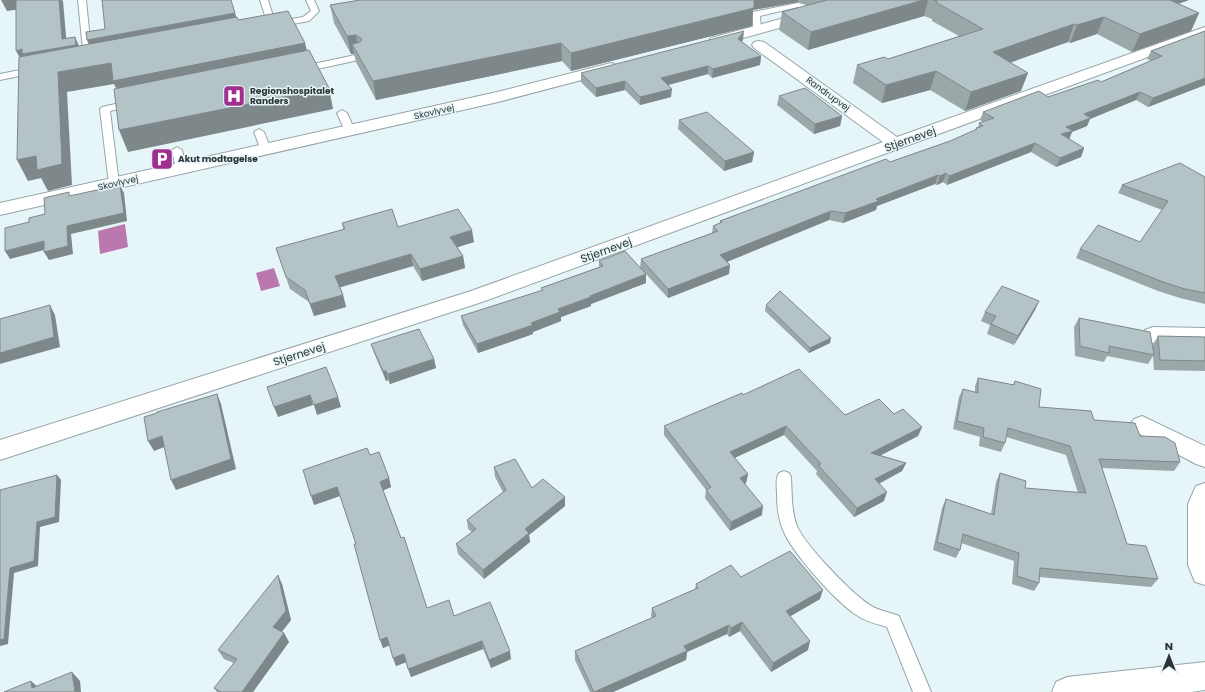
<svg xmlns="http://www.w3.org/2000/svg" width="1205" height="692" font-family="Poppins,sans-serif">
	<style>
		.water { fill: #bb78ae }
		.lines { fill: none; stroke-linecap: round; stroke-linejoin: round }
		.service-casing { stroke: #96a5a8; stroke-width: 2 }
		.minor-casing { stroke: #96a5a8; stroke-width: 2 }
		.service { fill: #fff; fill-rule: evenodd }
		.minor { fill: #fff; fill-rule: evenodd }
		.wall { fill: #9ba8aa }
		.shaded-wall { fill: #7e888b }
		.building { fill: #b4c3c6; stroke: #7e888b }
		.labels { text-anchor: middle; stroke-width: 3; stroke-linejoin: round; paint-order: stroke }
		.far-poi-label { font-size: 9px; font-weight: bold; fill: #2e3435; stroke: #e5f5f8; text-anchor: start }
		.far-street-label { font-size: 9px; fill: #2e3435; stroke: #e5f5f8 }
		.street-label { font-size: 11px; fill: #2e3435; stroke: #e5f5f8 }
	</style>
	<rect width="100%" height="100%" fill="#e5f5f8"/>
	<path class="water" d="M125,224L128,247L100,254L98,231Z
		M274,268L280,286L261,291L256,273Z"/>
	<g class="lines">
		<g class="service-casing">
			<path id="service" d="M78,0H86L92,60L88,63L84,60Z
				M260,0H268L275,22L303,17L311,11L306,0H314L319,11L309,21L272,28L268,25Z
				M798,3L823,9L824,11L820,13L798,7L760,16L761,30L757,33L753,30V12Z
				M360,54L364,57L363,59L299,73L294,70L299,67Z
				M35,67L38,68L40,70L38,72L0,80V74Z
				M133,100L138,103L136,105L110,111L119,184L114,187L109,184L100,109L102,107Z
				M342,110L347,113L355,131L354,133H346L345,131L337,113Z
				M259,129L264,132L271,150L270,152H262L261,150L254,132Z
				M177,147L182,150L186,169L181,172L176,169L172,150Z
				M784,471L789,473L791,477C792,493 791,511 797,526C804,544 853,595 870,605C878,611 890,612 899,616L931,692H913L887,627C877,624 867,622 858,616C837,603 792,553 783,530C778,518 777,506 777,494C777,487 775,479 779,473Z"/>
		</g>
		<g class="minor-casing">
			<path id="minor" d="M849,0H872L870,3L721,44L716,45L711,44L709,41L711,38Z
				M1205,27V36L485,301L0,460V440L471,291L883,142L754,48L752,45L754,42L759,41L764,42L897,137Z
				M611,63L616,65L619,68L616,71L498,102L0,215V203L497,92Z
				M1153,327L1205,328V344L1153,343L1145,340L1142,335L1145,330Z
				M1142,416L1205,446V467L1196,464L1134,431L1130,425L1134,419Z
				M1205,483V585L1195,582L1188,565V504L1196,486Z
				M1205,662V690L1191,692H1052L1056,682L1067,677Z"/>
		</g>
		<use href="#service" class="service"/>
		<use href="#minor" class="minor"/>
	</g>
	<path class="wall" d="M360,0H1189L1178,4L1199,13L1191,31L1132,52L1097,34L1070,43L1068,42L1010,62L1021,91L965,111L930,90L882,103L853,83L857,65L888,59L959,36L932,21V19L924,16L808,50L779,30L782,12L810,5L798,2L753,10L752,26L571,71L562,61L376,100L356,62L354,54H351L334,23L330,5Z
		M1205,31V85L1148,107L1136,100L1090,119L1087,126L1072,132L1069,139L1084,148L1081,157L1056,167L1031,152L947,185L943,182L937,185L935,184L877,206L876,210L843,223L829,220L727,262L729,274L668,298L646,274V283L591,304V306L561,317V321L533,332V334L478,353L463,325L461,316L542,291L541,288L599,267V261L640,268L641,259L712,233L713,226L720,223V221L890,162L950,141L975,130L976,128H978L979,123L983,122L980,120L983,112L1048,97L1101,82L1151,61L1147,59L1151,51Z
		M743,40L741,42L761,56L760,65L712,78L708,74L668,85L671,97L640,105L625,90L596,97L581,82V73Z
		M779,96L842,116L840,126L814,134L777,105Z
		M679,120L754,152L752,162L724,171L678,129Z
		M1205,177V304L1180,298L1158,291L1076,258L1080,249L1140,242L1162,210L1118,193L1122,185Z
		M342,223L398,227L474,242L457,247L463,256L465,268L422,281L413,266L340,287L343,295L346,307L314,316L309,302L290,289L280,260L343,229Z
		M1039,301L1035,310L1014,345L987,334L990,325L981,321L985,312Z
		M766,305L830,343L809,353L765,311Z
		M1079,318L1152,346L1158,336L1205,337V371L1154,370L1153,356L1148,364L1107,356L1104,362L1075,356L1074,327Z
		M371,344L434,359L436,368L390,384L388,380L386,381L374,353Z
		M978,378L1013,385L1015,381L1039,407L1094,420L1140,436L1180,462L1174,471L1102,468L1127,544L1158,579L1151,587L1039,577V583L1034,591L1012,584L1014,561L961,543L960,550L956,558L933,550L942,508L946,499L991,514L996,482L1000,473L1025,488L1078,493L1066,455L1006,437L1005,443L1001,452L979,446L980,437L953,429L959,397L963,389L975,392V386Z
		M743,395L845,415L894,414L922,427L918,436L880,455L906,463L902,471L879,484L884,501L854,517L816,474L817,471L784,435L734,458L748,474L746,483L745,484L762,515L730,531L705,498L706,490L664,435V426Z
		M370,455L389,478L391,487L383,490L427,608L454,616L511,659L491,668L483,649L411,677L406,662L396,666L390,645L383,648L356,544L340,496L314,505Z
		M494,467L565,506L529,535L530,542L484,579L458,554L456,544L472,532L468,529L467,520L503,492L495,477Z
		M741,577L820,599L790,616L808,650L771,672L740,631L729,637L727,634L687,652L686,660L613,692H590L575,660V651L652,618L651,616L652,608L695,589L696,584Z
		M282,584L291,620L282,632L284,633L289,642L253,692H217L214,688L234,663L224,659L218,650Z"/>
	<path class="shaded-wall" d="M1,0H17L21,9L7,11Z
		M59,0H62L63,1L67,47L75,37L81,50L23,63L16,51L62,39Z
		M754,0H798V2L753,10L752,26L571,71V53Z
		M923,0H928L924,16L808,50L811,32Z
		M1157,0H1189L1152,13Z
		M235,13L240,28L93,55L87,40Z
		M1199,13L1191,31L1132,52L1140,34Z
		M1104,17L1097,34L1070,43L1077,25Z
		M1074,24L1068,42L987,71L993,52Z
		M744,31L743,40L737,47L738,39Z
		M356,35L360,53L352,44L354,54H351L347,36Z
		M305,43L310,63L122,101L114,84L67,92L72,185L48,191L41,178L28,181L17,160L58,72L111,63Z
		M561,43L562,61L376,100L373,81Z
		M761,56L760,65L712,78L713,69Z
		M708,66V74L661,87V78Z
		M936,71L930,90L882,103L886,85Z
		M1028,73L1021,91L965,111L971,92Z
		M1205,78V85L1148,107L1153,98Z
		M625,81V90L596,97V88Z
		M329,88L333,109L128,152L119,130Z
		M672,89L671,97L640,105V97Z
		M1140,92L1136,100L1090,119L1087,126L1072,132L1069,140L1058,143L1066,127L1084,114Z
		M842,116L840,126L814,134L815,124Z
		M1035,143L1031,152L947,185L949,176Z
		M1084,148L1081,157L1056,167L1060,158Z
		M754,152L752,162L724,171L725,161Z
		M946,173L943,182L937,185L940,176Z
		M938,175L935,184L877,206L876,210L843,223L845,213L876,199Z
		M120,185L124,193L127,221L71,234L73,254L49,260L44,252L67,226Z
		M831,211L829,220L719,265L720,255Z
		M472,230L474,242L452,249L450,237Z
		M44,241L48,249L10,259L5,251Z
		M411,254L413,266L338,288L335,276Z
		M463,256L465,268L422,281L420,269Z
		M730,265L729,274L668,298V289Z
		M646,274V283L591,304V306L561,317V321L533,332V334L478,353L477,344L531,323L558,309L590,296Z
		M343,295L346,307L314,316L310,304Z
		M1039,301L1035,310L1014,345L1018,336Z
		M50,305L55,315L60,347L0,364V353Z
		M831,338L830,343L809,353L810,348Z
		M434,359L436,368L390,384L388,374Z
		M383,371H386L388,380L386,381Z
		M217,394L221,404L236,469L176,490L171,480Z
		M310,395L313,405L278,417L274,407Z
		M338,397L341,407L317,415L314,405Z
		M786,426L784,435L728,461L730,452Z
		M922,427L918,436L868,462L871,453Z
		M162,436L167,446L154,451L148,441Z
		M906,463L902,471L872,487L875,479Z
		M748,474L746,483L739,486L740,478Z
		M57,475L61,480L59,522L40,527L38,566L14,573L8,644L0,646V640L10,568L37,522Z
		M389,478L391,487L382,491L380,482Z
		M337,487L340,496L314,505L311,496Z
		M887,492L884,501L854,517L857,508Z
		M565,497V506L529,535L530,542L484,579L483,570L525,529Z
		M763,506L762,515L730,531L731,522Z
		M278,575L282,584L291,620L278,636L273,627Z
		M823,590L820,599L784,620L786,611Z
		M742,622L740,631L729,637L731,628Z
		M729,625L727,634L687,652L686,660L613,692H594L684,646Z
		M284,633L289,642L253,692H242Z
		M387,637L390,645L383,648L380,640Z
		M482,641L483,649L411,677L408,669Z
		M810,641L808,650L771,672L773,663Z
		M510,651L511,659L491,668L489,660Z
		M404,654L407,662L396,666L393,658Z
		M72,672L80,681L81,692H75Z
		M31,681L40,689L32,688Z"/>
	<path class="building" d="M16,0H59L62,39L75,37L76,45L22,54V49L16,51Z
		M102,0H231L235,13L87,40L86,32L105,29Z
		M360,0H754V8L571,53L561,43L373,81L352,44L360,42L362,39L356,35L347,36L330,5Z
		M827,0H923L811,32L782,12Z
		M933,0H1170L1199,13L1140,34L1104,17L1077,25L1074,24L993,52L1028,73L971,92L936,71L886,85L857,65L884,57L888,59L983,29L937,3V1Z
		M288,11L305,43L113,81L111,63L58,72L62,164L37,170L36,156L17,160L19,57L237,17L238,20Z
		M744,31L738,39L761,56L713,69L708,66L661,78L672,89L640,97L625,81L596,88L581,73Z
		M1205,31V78L1153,98L1140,92L1084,114L1091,118L1066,127L1073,131L1061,134L1084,148L1060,158L1035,143L949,176L946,173L940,176L938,175L876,199L879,201L845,213L831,211L720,255L730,265L668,289L641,259L718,231L713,226L722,222L720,221L886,159L890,162L950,141L977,129L976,128L983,126L979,123L994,118L983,112L1039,91L1048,97L1098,80L1101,82L1162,56L1151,51Z
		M309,50L329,88L119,130L114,89Z
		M805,88L842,116L815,124L779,96Z
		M707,112L754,152L725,161L679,120Z
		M1180,163L1205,177V293L1185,289L1163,282L1080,249L1098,225L1140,242L1168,201L1122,185Z
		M120,185L124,213L67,226L68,246L44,252V241L5,251V228L29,222V218L45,214L44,198L69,192V196Z
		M392,209L398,227L458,209L472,230L450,237L463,256L420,269L411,254L335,276L343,295L310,304L305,290L286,277L276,248L345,229L342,223Z
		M625,251L646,274L590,296L591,297L558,309L560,312L531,323L533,325L477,344L461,316L543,290L541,288L603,266L599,261Z
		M1002,286L1039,301L1018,336L991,324L996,316L985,312Z
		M780,291L831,338L810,348L766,305Z
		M50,305L54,337L0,353V319Z
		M1079,318L1150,332L1154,355L1109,346V353L1080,346Z
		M419,329L434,359L388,374L386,371H383L371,344Z
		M1158,336L1205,337V361L1160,360Z
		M326,367L338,397L314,405L310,395L274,407L267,387Z
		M799,369L845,415L879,399L894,414L903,409L922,427L871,453L906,463L875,479L887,492L857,508L818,465L821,464L786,426L730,452L748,474L740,478L763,506L731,522L706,490L711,487L664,426L742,393L743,395Z
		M978,378L1014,385L1015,381L1041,389L1039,407L1091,411L1094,420L1135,423L1140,436L1165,437L1175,443L1180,462L1099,459L1127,544L1146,546L1158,579L1040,568L1039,583L1017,576L1019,553L963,534L960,550L937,542L946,499L994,515L1000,473L1026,481L1025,488L1086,493L1070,446L1008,428L1005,443L983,437L984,428L957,421L963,389L978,393Z
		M217,394L231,459L171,480L162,436L148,441L144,417L157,413V412Z
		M367,448L370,455L379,452L389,478L380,482L401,538L404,537L427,608L449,600L454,616L490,602L510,651L489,660L482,641L408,669L404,654L393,658L387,637L380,640L354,544H356L337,487L311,496L303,470Z
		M515,459L532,488L543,479L565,497L525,529L529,533L483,570L456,544L476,529L467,520L506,490L494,467Z
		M57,475L55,517L37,522L34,561L10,568L4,639L0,640V490Z
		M790,551L823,590L786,611L810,641L773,663L742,622L731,628L729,625L684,646L687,651L594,692L575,651L656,616L652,608L698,588L696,584L731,565L741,577Z
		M278,575L286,611L273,627L284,633L242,692H221L214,688L237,659L218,650Z
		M72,672L75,692H4L31,681L32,688Z"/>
	<defs>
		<g id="hospital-square" transform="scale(1.15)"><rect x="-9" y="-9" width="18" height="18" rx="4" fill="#9e2f8e" stroke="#e5f5f8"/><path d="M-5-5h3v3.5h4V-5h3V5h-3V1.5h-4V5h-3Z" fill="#fff"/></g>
		<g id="parking-square" transform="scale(1.15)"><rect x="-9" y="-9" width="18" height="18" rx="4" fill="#9e2f8e" stroke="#e5f5f8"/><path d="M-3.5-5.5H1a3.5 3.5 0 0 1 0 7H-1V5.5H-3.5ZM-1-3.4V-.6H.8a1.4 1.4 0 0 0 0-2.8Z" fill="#fff"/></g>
	</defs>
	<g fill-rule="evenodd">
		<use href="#hospital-square" x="234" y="96"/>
		<use href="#parking-square" x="162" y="159"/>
	</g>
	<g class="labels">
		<g class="far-poi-label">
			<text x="250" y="94">Regionshospitalet<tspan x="250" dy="10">Randers</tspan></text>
			<text x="178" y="162">Akut modtagelse</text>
		</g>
		<g class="far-street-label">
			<text transform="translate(828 94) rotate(36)" y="3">Randrupvej</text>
			<text transform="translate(434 112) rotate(-13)" y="3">Skovlyvej</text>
			<text transform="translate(118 183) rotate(-13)" y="3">Skovlyvej</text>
		</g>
		<g class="street-label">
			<text transform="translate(910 139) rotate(-20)" y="4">Stjernevej</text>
			<text transform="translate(606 250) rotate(-20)" y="4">Stjernevej</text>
			<text transform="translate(299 354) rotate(-18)" y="4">Stjernevej</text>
		</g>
	</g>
	<g transform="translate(1169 656)" stroke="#e5f5f8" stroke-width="3" paint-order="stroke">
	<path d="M0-3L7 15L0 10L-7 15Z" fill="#2e3435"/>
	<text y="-6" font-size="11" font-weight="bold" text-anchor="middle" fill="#2e3435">N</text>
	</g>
</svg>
